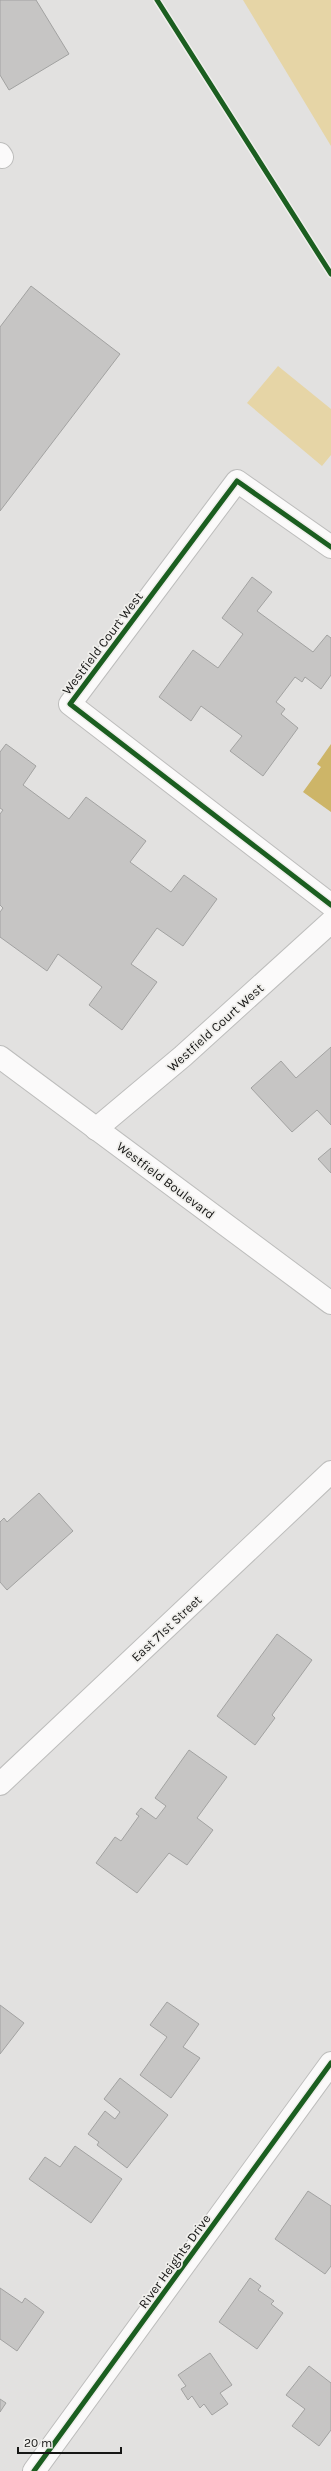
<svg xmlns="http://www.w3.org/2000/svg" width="331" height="2471" font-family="Karla,sans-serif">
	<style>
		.green { fill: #e6d5a6 }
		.water { fill: #cdb568 }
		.building { fill: #c6c5c4; stroke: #a2a2a1 }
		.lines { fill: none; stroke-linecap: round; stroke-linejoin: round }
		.street-casing { stroke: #bdbdbc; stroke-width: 24 }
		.secondary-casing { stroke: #bdbdbc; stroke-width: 24 }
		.street { stroke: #fbfafa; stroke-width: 22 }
		.secondary { stroke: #fbfafa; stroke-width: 22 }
		.cycleway-casing { stroke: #f0efec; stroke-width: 8 }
		.cycleway { stroke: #1b5e20; stroke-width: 5 }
		.labels { text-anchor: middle; stroke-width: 3.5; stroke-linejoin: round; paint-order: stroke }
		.street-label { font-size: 13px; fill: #161615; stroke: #f0efec }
	</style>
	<rect width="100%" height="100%" fill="#e2e1e0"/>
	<path class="green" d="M243,0H331V146Z
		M278,366L331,409V455L322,466L247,403Z"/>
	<path class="water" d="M331,744V812L303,792L321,767L317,764Z"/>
	<path class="building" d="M0,0H36L69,54L9,90L0,75Z
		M31,286L120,354L0,511V327Z
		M252,577L272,592L257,611L313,652L327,635L331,638V675L321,689L305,677L302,682L295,677L276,702L285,709L281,714L298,728L263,776L230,751L242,736L201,706L191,721L159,697L193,650L218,668L243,634L222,618Z
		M6,744L36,766L23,785L69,819L86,797L146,841L130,862L171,892L184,875L217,899L183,946L157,928L131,964L157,982L122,1030L89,1005L102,987L58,954L47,971L0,937V912L3,908L0,905V814L3,810L0,808V752Z
		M331,1047V1125L317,1110L292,1132L251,1088L281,1061L296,1078Z
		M331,1148V1173L318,1159Z
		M39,1493L73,1531L7,1590L0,1582V1522L4,1518L7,1522Z
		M277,1634L312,1660L272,1715L275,1718L255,1745L217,1716Z
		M189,1750L227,1777L197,1818L213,1830L187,1865L169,1853L137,1893L96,1863L115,1837L121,1841L139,1816L136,1814L141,1808L156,1819L166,1806L155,1798Z
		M167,2002L199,2024L183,2047L200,2058L171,2098L140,2075L167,2037L150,2025Z
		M0,2005L24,2023L0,2054Z
		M120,2078L168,2115L127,2168L97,2145L99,2142L88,2134L105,2111L115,2119L120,2112L104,2099Z
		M75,2146L122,2179L91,2223L29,2179L45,2157L60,2167Z
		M308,2191L331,2206V2266L325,2274L275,2239Z
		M250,2278L261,2286L258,2290L274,2301L271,2304L283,2313L257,2349L219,2322Z
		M0,2288L22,2303L25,2298L44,2312L17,2351L0,2339Z
		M210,2353L232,2385L220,2393L228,2404L212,2415L204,2404L200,2408L192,2396L188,2400L181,2389L186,2386L178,2375Z
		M309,2366L331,2383V2430L319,2446L292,2426L305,2409L286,2395Z
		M0,2399L6,2403L0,2412Z"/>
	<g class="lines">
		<g class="street-casing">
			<path id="street" d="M0,154L2,157
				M331,547L237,481L70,704L331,905
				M96,1129L183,1056L331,922
				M0,1784L331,1472
				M34,2471L331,2063"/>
		</g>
		<g class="secondary-casing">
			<path id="secondary" d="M0,1057L331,1303"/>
		</g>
		<use href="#street" class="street"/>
		<use href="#secondary" class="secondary"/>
		<g class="cycleway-casing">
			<path id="cycleway" d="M157,0L331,274
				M331,547L237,481L70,704L331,905
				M34,2471L331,2063"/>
		</g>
		<use href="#cycleway" class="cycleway"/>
	</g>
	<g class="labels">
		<g class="street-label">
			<text transform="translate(102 643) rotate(-53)" y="5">Westfield Court West</text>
			<text transform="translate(215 1027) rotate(-42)" y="5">Westfield Court West</text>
			<text transform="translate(166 1180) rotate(37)" y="5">Westfield Boulevard</text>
			<text transform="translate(166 1628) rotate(-43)" y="5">East 71st Street</text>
			<text transform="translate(174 2261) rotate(-54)" y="5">River Heights Drive</text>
		</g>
	</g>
	<path d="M18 2447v6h103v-6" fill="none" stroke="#161615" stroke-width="2"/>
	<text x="24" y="2447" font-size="12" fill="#161615" stroke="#f0efec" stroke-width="3" paint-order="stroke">20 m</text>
</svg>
